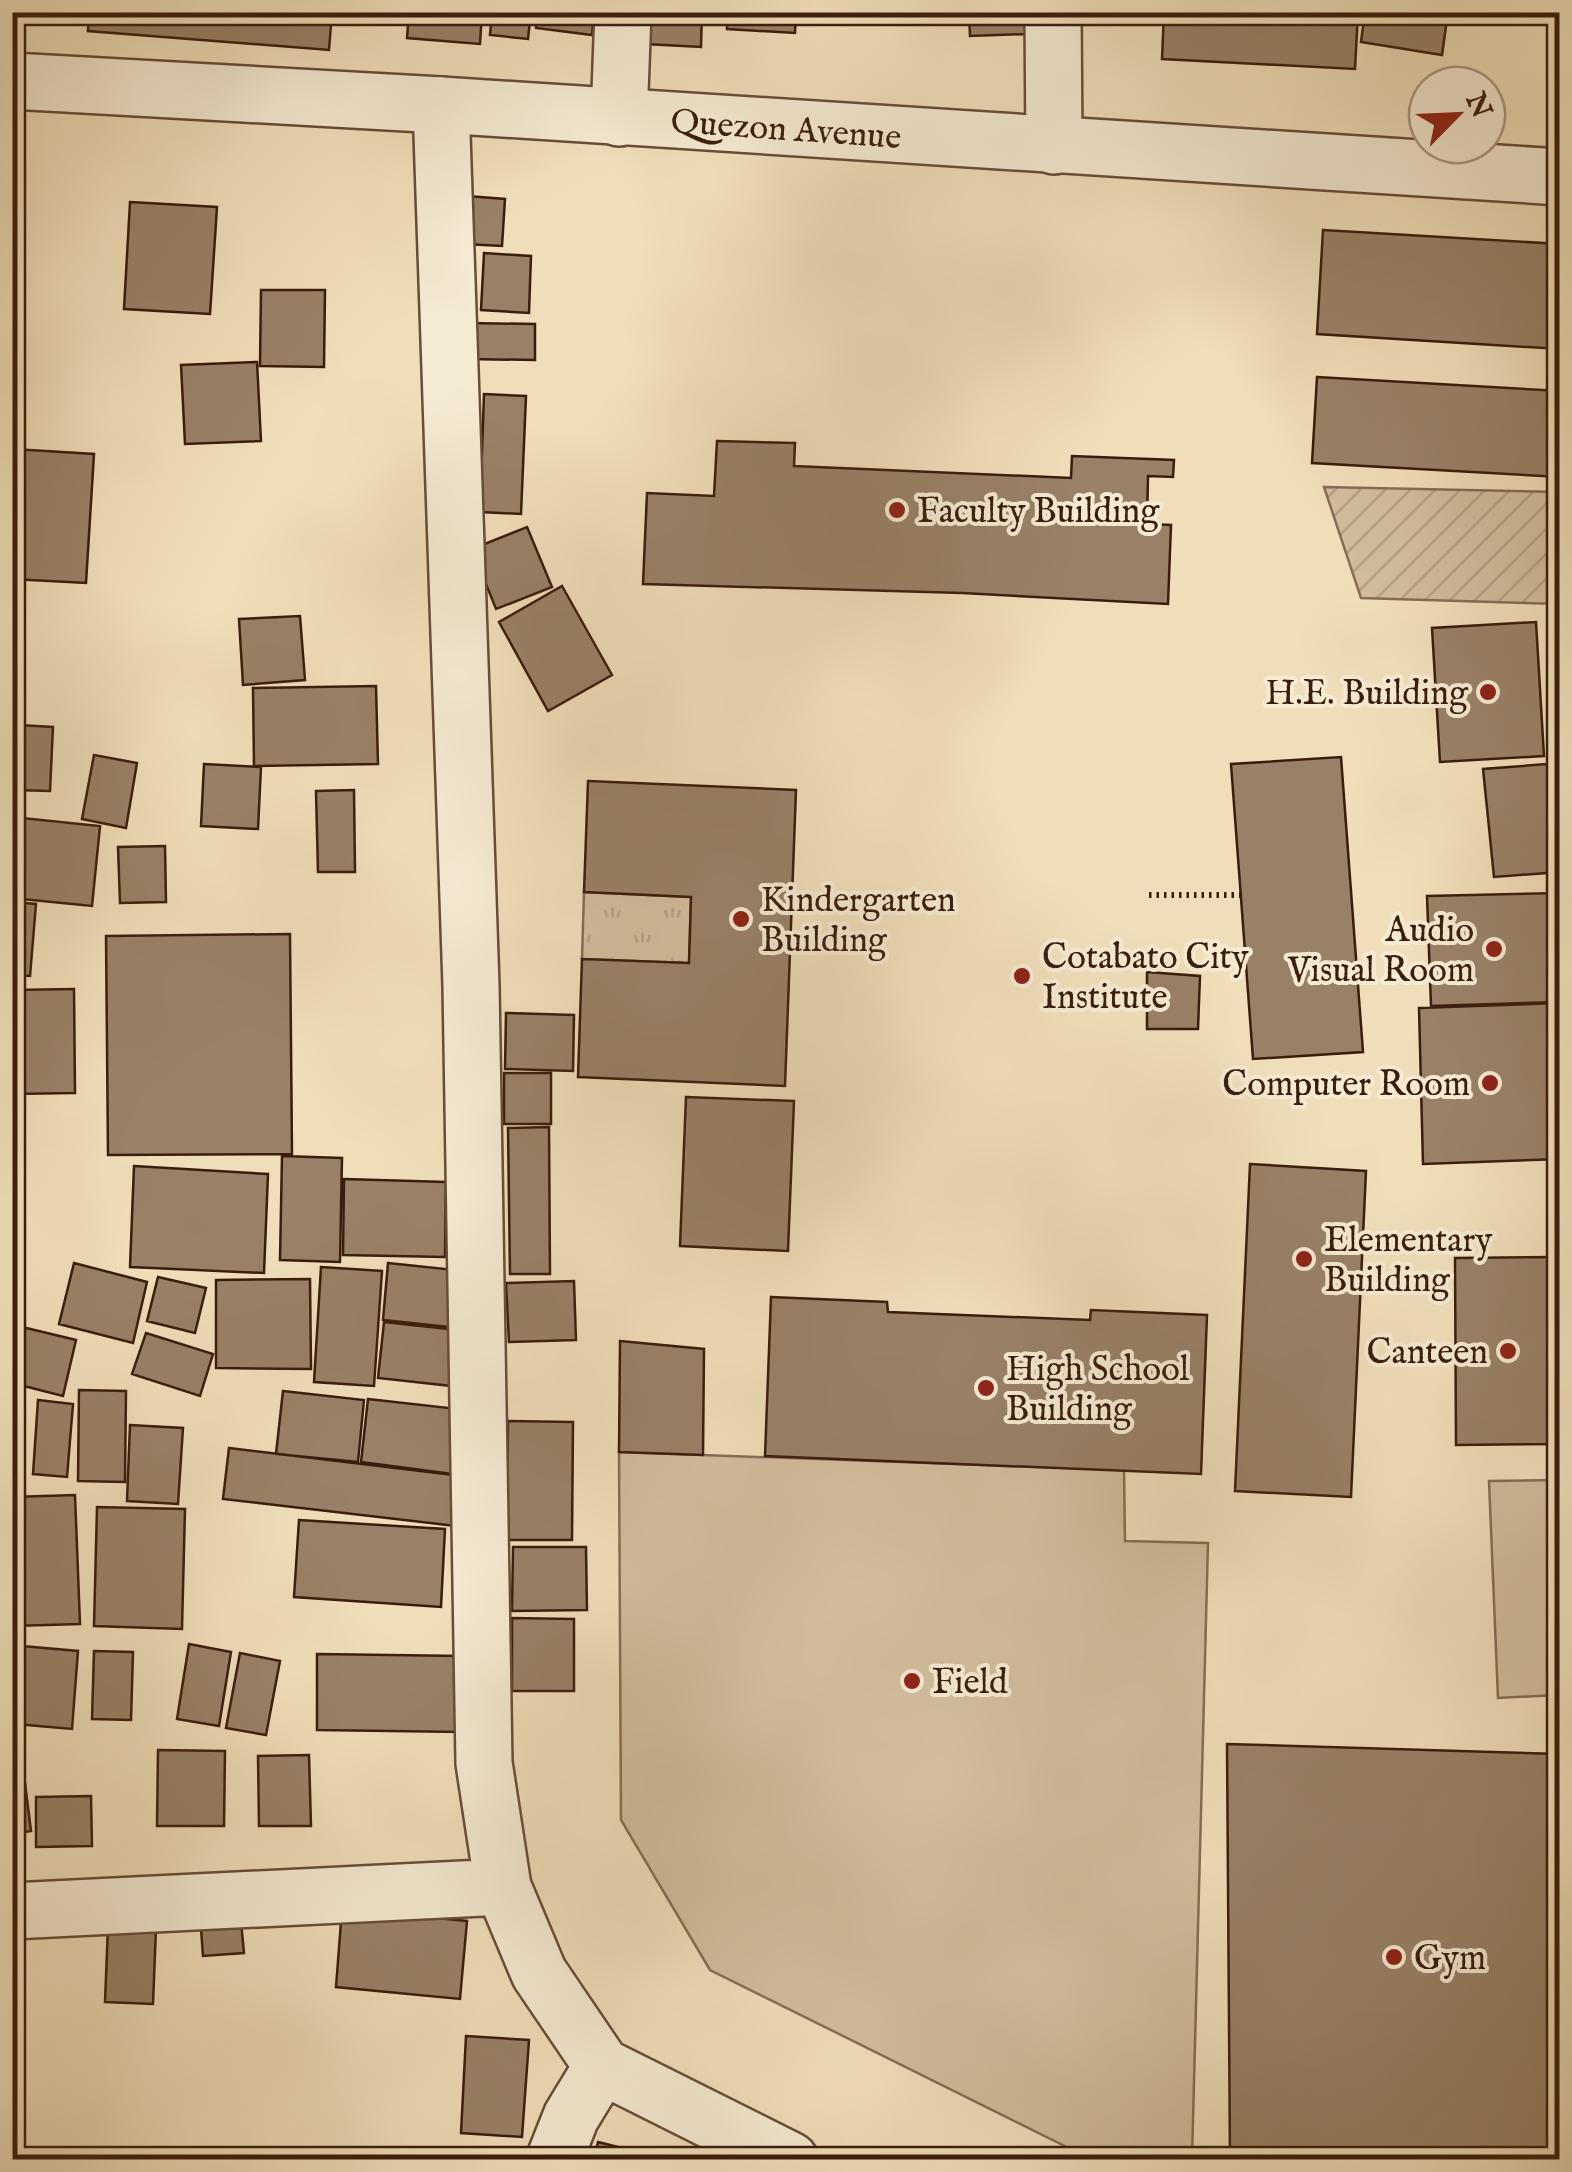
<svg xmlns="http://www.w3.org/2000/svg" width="1572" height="2172" font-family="'IM FELL English',serif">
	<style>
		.grass { fill: #d1bd9d; stroke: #866d55; stroke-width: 2.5 }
		.park { fill: url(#park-tufts); stroke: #866d55; stroke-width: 2.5 }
		.garden { fill: url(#garden-furrows); stroke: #866d55; stroke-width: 2.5 }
		.building { fill: #998167; stroke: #3b1d0d; stroke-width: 2.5 }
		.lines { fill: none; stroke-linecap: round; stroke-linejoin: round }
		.minor-casing { stroke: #684d38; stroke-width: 60 }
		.tertiary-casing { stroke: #684d38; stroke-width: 60 }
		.path { stroke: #3b1d0d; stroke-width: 6; stroke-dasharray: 2.5 5; stroke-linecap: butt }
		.minor { stroke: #f5ead2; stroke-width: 55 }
		.tertiary { stroke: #f5ead2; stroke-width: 55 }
		.poi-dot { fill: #8f2418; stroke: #f5ead2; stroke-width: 4 }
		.labels { text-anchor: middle; stroke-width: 8; stroke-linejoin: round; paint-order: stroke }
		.street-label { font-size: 35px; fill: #3b1d0d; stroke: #f5ead2 }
		.poi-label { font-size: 35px; fill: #3b1d0d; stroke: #f5ead2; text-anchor: start }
	</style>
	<defs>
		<pattern id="park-tufts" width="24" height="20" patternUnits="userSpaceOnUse" patternTransform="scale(2.5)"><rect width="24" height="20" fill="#d1bd9d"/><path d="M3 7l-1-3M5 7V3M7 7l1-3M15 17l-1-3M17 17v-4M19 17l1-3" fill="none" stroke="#b4a286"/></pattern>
		<pattern id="garden-furrows" width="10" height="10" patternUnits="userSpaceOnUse" patternTransform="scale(2.5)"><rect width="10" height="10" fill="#d1bd9d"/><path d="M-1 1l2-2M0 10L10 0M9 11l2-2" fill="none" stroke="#b4a286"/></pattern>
	</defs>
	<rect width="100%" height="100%" fill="#f0deba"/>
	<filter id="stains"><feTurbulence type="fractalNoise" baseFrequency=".002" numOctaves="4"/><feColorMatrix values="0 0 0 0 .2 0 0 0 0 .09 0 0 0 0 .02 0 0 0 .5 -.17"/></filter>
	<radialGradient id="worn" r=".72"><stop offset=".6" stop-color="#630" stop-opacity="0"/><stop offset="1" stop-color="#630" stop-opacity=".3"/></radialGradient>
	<path class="grass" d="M619,1452L1124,1470L1125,1541L1208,1543L1192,2159H1091L710,1970L621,1820Z
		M1559,1480V1695L1498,1698L1489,1481Z"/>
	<path class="park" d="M584,892L691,897L689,963L582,959Z"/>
	<path class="garden" d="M1324,487L1559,492V604L1361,598Z"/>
	<path class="building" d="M89,12H332L329,50L88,31Z
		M409,12H482L480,44L407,38Z
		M492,12H531L528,39L490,35Z
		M537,12H594L592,35L536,28Z
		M646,12H702L701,47L645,44Z
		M727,12H796L795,33L727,29Z
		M969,12H1027L1028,34L970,36Z
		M1164,12H1358L1355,69L1162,59Z
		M1365,12H1448L1442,55L1361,42Z
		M467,196L505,199L502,246L465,244Z
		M130,202L217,207L210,314L124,309Z
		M1323,230L1560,244V349L1317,334Z
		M484,253L531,256L529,313L481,310Z
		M261,290H325L324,367L260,366Z
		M467,323L535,324V360L466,359Z
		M257,362L261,441L185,444L181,365Z
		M1317,377L1560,391V477L1312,463Z
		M484,394L526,396L521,514L480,512Z
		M717,441L795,443L794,466L1071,478L1072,456L1174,460L1173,477L1148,476L1147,524L1171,525L1168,604L962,593L643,584L647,493L714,496Z
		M13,449L94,454L86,583L12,579Z
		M527,527L552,587L496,609L472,549Z
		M562,586L612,675L548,711L499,622Z
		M300,616L305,680L243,685L239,619Z
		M1536,622L1544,756L1440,762L1432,628Z
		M376,686L378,764L254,766L253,688Z
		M18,725L53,727L50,791L15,790Z
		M94,755L137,763L126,828L82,819Z
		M1341,757L1363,1052L1253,1059L1231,764Z
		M1560,763V872L1494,877L1483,769Z
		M204,764L261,767L258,829L201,826Z
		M588,781L796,790L785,1086L578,1077L582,959L689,963L691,897L584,892Z
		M354,790L355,872H318L316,791Z
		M12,817L100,826L92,906L12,898Z
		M165,846L166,902L120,903L118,847Z
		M1560,893V1002L1431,1006L1427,896Z
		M12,902L36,904L30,976L12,975Z
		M290,934L292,1154L108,1155L106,936Z
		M1147,972L1200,976L1198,1029H1147Z
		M74,989L75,1093L12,1094V990Z
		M1560,1003V1159L1423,1164L1419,1008Z
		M506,1013L574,1015L573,1071L505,1069Z
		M504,1073H551V1124H504Z
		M686,1097L794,1101L788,1251L680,1246Z
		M549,1127L550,1274H510L508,1128Z
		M282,1156L342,1158L340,1262L280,1260Z
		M1250,1164L1366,1171L1351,1497L1235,1491Z
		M134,1166L268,1174L264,1273L130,1267Z
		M344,1179L446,1182L445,1257L343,1255Z
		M1560,1257V1444L1456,1445L1455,1258Z
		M74,1263L147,1282L133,1343L59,1324Z
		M388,1263L474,1272L468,1329L383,1320Z
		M321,1267L382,1271L374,1386L314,1382Z
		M158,1277L206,1288L195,1333L147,1321Z
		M310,1279L311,1369L216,1368V1280Z
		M574,1281L576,1340L509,1342L506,1283Z
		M771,1297L887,1302L888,1312L1090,1320L1091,1310L1207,1315L1201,1474L765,1456Z
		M384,1322L467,1331L461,1387L378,1378Z
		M18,1326L76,1340L63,1396L12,1383V1353Z
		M146,1333L213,1354L200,1396L132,1374Z
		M620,1341L704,1349L703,1455L619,1452Z
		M79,1390L126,1391L125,1482L78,1481Z
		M283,1391L364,1400L358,1462L276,1454Z
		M12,1398H18L12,1462Z
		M368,1399L467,1410L460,1475L361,1462Z
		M38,1400L73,1404L67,1477L33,1474Z
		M508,1421L573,1422L572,1540H507Z
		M130,1425L183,1428L178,1504L127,1501Z
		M229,1448L462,1476L456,1526L223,1499Z
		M75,1495L80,1624L12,1626V1497Z
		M97,1507L185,1509L182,1629L94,1626Z
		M299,1520L445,1529L441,1607L294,1597Z
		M513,1547H586L587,1610L512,1611Z
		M512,1618L574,1619V1691H512Z
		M189,1644L231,1652L219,1726L177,1719Z
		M22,1646L78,1651L72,1729L16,1724Z
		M94,1651L133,1652L131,1720L92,1719Z
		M240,1653L280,1661L266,1735L226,1728Z
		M317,1654L462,1656V1732L317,1730Z
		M1227,1744L1560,1754V2160H1230Z
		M158,1750L225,1751L224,1826H157Z
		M21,1751L31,1831L12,1834V1752Z
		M309,1755L311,1826H259L258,1756Z
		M91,1796L92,1846L36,1847V1797Z
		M342,1909L467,1921L460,1999L336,1987Z
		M240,1911L244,1953L203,1956L200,1915Z
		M108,1926L156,1928L153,2004L105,2002Z
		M466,2036L529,2040L522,2137L461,2133Z
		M598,2142L670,2160H594Z"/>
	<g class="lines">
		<g class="minor-casing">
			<path id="minor" d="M1053,12L1054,146
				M441,105L471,986L484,1763L503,1887L539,1973L602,2066L790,2160
				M619,118L623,12
				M12,1911L503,1887
				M554,2160L571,2117L602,2066"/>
		</g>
		<g class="tertiary-casing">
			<path id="tertiary" d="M12,81L441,105L1560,177"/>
		</g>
		<path class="path" d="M1149,895H1242"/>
		<use href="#minor" class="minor"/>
		<use href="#tertiary" class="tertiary"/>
	</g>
	<g class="poi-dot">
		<circle cx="897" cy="510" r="10"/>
		<circle cx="1488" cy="692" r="10"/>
		<circle cx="741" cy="919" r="10"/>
		<circle cx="1494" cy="949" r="10"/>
		<circle cx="1022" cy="976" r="10"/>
		<circle cx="1490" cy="1083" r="10"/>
		<circle cx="1304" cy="1259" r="10"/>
		<circle cx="1508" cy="1351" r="10"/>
		<circle cx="986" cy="1388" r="10"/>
		<circle cx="912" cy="1681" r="10"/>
		<circle cx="1394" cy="1957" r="10"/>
	</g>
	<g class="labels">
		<g class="street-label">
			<text transform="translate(786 128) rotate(4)" y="12">Quezon Avenue</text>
		</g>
		<g class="poi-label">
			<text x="917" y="522">Faculty Building</text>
			<text x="1468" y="704" text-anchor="end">H.E. Building</text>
			<text x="761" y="911">Kindergarten<tspan x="761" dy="40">Building</tspan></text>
			<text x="1474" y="941" text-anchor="end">Audio<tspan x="1474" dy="40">Visual Room</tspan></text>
			<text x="1042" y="968">Cotabato City<tspan x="1042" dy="40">Institute</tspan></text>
			<text x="1470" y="1095" text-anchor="end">Computer Room</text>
			<text x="1324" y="1251">Elementary<tspan x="1324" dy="40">Building</tspan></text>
			<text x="1488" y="1363" text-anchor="end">Canteen</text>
			<text x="1006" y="1380">High School<tspan x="1006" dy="40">Building</tspan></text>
			<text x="932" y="1693">Field</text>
			<text x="1414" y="1969">Gym</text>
		</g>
	</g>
	<rect width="1572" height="2172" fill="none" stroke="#f0deba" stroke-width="50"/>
	<rect x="15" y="15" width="1542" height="2142" fill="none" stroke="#3b1d0d" stroke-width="5"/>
	<rect x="25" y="25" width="1522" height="2122" fill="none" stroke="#3b1d0d" stroke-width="2.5"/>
	<g transform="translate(1457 115) rotate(66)"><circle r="48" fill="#f5ead2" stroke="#ab9883" stroke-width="2.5"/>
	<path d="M0-8L18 38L0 25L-18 38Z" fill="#8f2418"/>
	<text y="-15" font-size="28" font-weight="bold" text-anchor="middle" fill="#3b1d0d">N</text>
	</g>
	<rect width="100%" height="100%" filter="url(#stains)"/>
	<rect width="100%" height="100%" fill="url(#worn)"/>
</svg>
